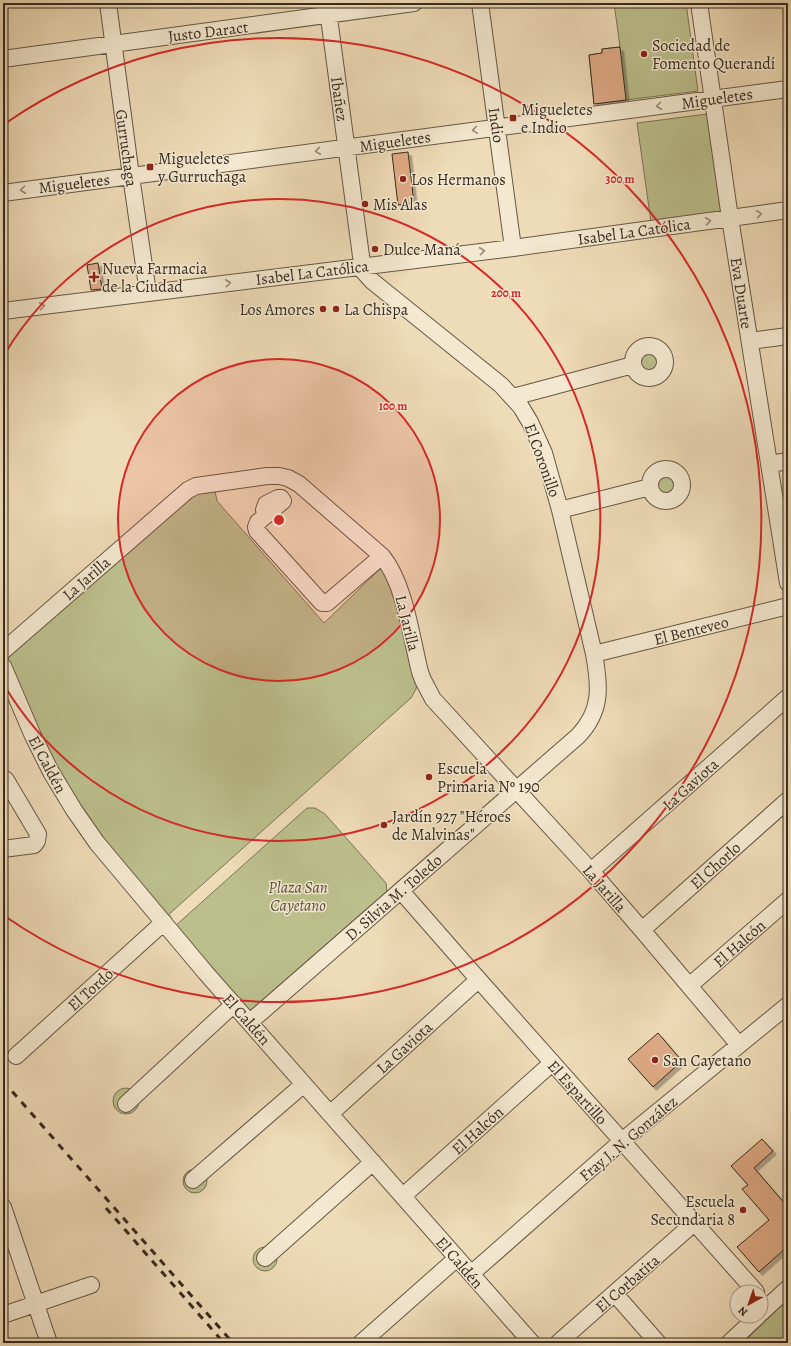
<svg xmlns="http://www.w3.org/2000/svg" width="791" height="1346" font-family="Alegreya,serif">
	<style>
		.green { fill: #bbbf8c; stroke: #7a7556 }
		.building { fill: #deaa85; stroke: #382b21; filter: url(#shadow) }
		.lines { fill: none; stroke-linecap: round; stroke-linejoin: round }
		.minor-casing { stroke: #665746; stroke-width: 18 }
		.minor { stroke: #f4e8d0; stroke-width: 16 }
		.rail { stroke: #382b21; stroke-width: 3; stroke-dasharray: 7 7; stroke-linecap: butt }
		.oneway { stroke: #968a78 }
		.ring { fill: none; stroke: #d62828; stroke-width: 2 }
		.poi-dot { fill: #8f2418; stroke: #f4e8d0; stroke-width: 1.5 }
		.labels { text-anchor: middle; stroke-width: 3; stroke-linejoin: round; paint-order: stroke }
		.street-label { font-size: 16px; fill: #382b21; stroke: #f4e8d0 }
		.poi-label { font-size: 16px; fill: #382b21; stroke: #f4e8d0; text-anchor: start }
		.park-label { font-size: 16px; font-style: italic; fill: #59503c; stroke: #f4e8d0 }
		.centre { fill: #d62828; stroke: #f4e8d0; stroke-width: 2 }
		.ring-label { font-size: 12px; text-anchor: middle; font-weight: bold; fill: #d62828; stroke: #f4e8d0; stroke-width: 3; stroke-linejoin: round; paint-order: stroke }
	</style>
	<defs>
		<filter id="shadow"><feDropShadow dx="3.5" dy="3.5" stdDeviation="0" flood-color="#0004"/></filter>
	</defs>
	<rect width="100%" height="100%" fill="#eedbb7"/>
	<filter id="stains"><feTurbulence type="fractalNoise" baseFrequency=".005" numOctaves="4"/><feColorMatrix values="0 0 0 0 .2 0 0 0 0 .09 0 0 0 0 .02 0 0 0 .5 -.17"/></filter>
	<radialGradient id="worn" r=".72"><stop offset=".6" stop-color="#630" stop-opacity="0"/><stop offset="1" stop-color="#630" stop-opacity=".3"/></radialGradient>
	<path class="green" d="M614,3H686L698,91L594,104L589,55L602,53V49L620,47Z
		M707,114L721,212L651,222L637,123Z
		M639 362a11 11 0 1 1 22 0a11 11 0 1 1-22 0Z
		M657 486a11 11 0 1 1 22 0a11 11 0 1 1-22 0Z
		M214,486L217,501L324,623L383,566L389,571L417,681L416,689L411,698L167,916C145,890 121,866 101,839C61,788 35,720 8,661L7,656L189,494Z
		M307,808H315L325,814L386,883L387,892L253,1013L247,1010L174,927Z
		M113 1101a13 13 0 1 1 26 0a13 13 0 1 1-26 0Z
		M183 1181a12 12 0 1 1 24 0a12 12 0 1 1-24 0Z
		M253 1259a12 12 0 1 1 24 0a12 12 0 1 1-24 0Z
		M788,1299V1343H743Z"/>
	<path class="building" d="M620,47L626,100L594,104L589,55L602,53V49Z
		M408,152L414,203L398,205L392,154Z
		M98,263L102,289L91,290L87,265Z
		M658,1033L682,1061L653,1087L628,1059Z
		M762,1139L773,1151L754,1168L787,1206L788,1205V1246L759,1272L737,1247L769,1220L742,1189L748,1185L731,1166Z"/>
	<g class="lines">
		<g class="minor-casing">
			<path id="minor" d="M108,3L131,176L148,293
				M480,3L513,248
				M699,3L730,218L788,583
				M3,59L414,3
				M3,193L788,89
				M3,311L513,248L788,210
				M750,341L788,336
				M633 362a16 16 0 1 1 32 0a16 16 0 1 1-32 0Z
				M513,397L633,365
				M770,464L788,461
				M650 485a16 16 0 1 1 32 0a16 16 0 1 1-32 0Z
				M560,510L650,487
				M267,515L264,510L266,504L278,498H281L283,501L258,522L256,527L257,531L322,603H327L382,556
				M3,651L188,490L196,486L267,476H279L288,478L299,484L382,556C405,584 411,636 420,672L423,680L433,699L591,871L642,930L739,1045
				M594,654L788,606
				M3,666L33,736L51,772L74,810L97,843L205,972L532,1343
				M3,778L6,780L38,834L37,841L34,845L3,849
				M591,871L788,697
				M401,891L471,971L756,1292
				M642,930L788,800
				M689,986L788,900
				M250,1022L578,736C602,711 600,687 594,654L560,510L544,453L530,422L521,407L501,385L372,281L363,271L327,3
				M16,1056L164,922
				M126,1104L234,1004
				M330,1114L478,980
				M193,1180L304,1084
				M403,1196L552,1063
				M3,1207L49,1343
				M265,1258L373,1162
				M471,1274L622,1141L788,1005
				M615,1294L658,1343
				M761,1313L788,1288
				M3,1315L91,1285
				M361,1343L457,1258
				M558,1343L694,1223
				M729,1343L758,1316"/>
		</g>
		<use href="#minor" class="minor"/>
		<path class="rail" d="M3,1081L233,1343
			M106,1208L224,1343"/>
	</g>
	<defs><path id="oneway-chevron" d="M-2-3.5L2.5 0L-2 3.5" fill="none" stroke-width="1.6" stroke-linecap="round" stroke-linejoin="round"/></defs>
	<g class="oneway">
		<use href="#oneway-chevron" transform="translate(659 106) rotate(173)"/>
		<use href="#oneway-chevron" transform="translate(475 130) rotate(172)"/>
		<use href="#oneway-chevron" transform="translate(318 151) rotate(172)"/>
		<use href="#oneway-chevron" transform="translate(23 190) rotate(173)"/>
		<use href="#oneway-chevron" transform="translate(759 214) rotate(-8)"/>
		<use href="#oneway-chevron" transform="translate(708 221) rotate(-8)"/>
		<use href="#oneway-chevron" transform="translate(482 251) rotate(-7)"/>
		<use href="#oneway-chevron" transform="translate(228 283) rotate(-7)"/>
		<use href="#oneway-chevron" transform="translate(42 306) rotate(-7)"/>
	</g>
	<circle cx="279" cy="520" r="161" fill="#d62828" fill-opacity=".12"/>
	<g class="ring">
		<circle cx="279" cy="520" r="161"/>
		<path d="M4 355A321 321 0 1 1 4 685"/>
		<path d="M6 123A482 482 0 1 1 6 917"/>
	</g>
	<g class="poi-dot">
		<circle cx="644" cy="54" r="4"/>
		<rect x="509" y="114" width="8" height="8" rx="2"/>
		<rect x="146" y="163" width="8" height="8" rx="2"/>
		<circle cx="403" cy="179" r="4"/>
		<circle cx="365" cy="204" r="4"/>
		<circle cx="375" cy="249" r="4"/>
		<path d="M92 271h4v4h4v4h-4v4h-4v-4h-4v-4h4z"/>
		<circle cx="323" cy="309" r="4"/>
		<circle cx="336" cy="309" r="4"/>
		<circle cx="429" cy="777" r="4"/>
		<circle cx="384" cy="825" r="4"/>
		<circle cx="655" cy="1060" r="4"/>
		<circle cx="743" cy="1210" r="4"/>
	</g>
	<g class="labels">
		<g class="street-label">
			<text transform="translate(208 31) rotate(-7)" y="6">Justo Daract</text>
			<text transform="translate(717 98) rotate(-8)" y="6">Migueletes</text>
			<text transform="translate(340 99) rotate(82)" y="6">Ibañez</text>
			<text transform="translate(497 125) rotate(82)" y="6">Indio</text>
			<text transform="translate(395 141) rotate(-8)" y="6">Migueletes</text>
			<text transform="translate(127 148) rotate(82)" y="6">Gurruchaga</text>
			<text transform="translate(74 183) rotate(-7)" y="6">Migueletes</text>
			<text transform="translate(634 231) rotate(-8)" y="6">Isabel La Católica</text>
			<text transform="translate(312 272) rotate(-7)" y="6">Isabel La Católica</text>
			<text transform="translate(742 293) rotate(81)" y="6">Eva Duarte</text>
			<text transform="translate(543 460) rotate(70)" y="6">El Coronillo</text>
			<text transform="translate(86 578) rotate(-41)" y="6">La Jarilla</text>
			<text transform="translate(408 623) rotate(76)" y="6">La Jarilla</text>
			<text transform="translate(691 630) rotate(-14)" y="6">El Benteveo</text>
			<text transform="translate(48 764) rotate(62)" y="6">El Caldén</text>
			<text transform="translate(690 784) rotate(-42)" y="6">La Gaviota</text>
			<text transform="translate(715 865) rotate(-42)" y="6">El Chorlo</text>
			<text transform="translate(605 888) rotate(49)" y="6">La Jarilla</text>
			<text transform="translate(393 897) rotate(-41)" y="6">D. Silvia M. Toledo</text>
			<text transform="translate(739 943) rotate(-41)" y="6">El Halcón</text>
			<text transform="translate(90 989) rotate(-42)" y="6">El Tordo</text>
			<text transform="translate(247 1019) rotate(48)" y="6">El Caldén</text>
			<text transform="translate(404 1047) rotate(-42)" y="6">La Gaviota</text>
			<text transform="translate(578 1092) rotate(48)" y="6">El Espartillo</text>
			<text transform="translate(477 1130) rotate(-42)" y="6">El Halcón</text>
			<text transform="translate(628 1138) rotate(-40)" y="6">Fray J. N. González</text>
			<text transform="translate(460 1262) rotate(49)" y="6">El Caldén</text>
			<text transform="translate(627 1283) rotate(-41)" y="6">El Corbatita</text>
		</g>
		<g class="poi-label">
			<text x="652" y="51">Sociedad de<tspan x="652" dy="18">Fomento Querandí</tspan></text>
			<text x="521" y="115">Migueletes<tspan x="521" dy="18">e Indio</tspan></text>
			<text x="158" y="164">Migueletes<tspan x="158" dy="18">y Gurruchaga</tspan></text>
			<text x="411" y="185">Los Hermanos</text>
			<text x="373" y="210">Mis Alas</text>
			<text x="383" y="255">Dulce Maná</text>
			<text x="102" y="274">Nueva Farmacia<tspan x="102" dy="18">de la Ciudad</tspan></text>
			<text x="315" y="315" text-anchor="end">Los Amores</text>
			<text x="344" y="315">La Chispa</text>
			<text x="437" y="774">Escuela<tspan x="437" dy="18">Primaria Nº 190</tspan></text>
			<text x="392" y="822">Jardín 927 "Héroes<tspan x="392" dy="18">de Malvinas"</tspan></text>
			<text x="663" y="1066">San Cayetano</text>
			<text x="735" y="1207" text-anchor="end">Escuela<tspan x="735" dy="18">Secundaria 8</tspan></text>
		</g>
		<g class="park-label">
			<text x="298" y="893">Plaza San<tspan x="298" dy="18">Cayetano</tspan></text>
		</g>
	</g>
	<circle cx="279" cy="520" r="6" class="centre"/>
	<g class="ring-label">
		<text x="620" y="183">300 m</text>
		<text x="506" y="297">200 m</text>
		<text x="393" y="410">100 m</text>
	</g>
	<rect width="791" height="1346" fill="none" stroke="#eedbb7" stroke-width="16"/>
	<rect x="4" y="4" width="783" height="1338" fill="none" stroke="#382b21" stroke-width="2"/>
	<rect x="8" y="8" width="775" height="1330" fill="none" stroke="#382b21"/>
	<g transform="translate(749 1304) rotate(220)"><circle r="19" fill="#f4e8d0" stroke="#a99c8a"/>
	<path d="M0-3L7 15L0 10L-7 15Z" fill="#8f2418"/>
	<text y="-6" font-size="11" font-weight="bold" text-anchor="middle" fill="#382b21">N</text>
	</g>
	<rect width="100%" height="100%" filter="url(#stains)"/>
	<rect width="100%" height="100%" fill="url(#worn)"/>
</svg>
